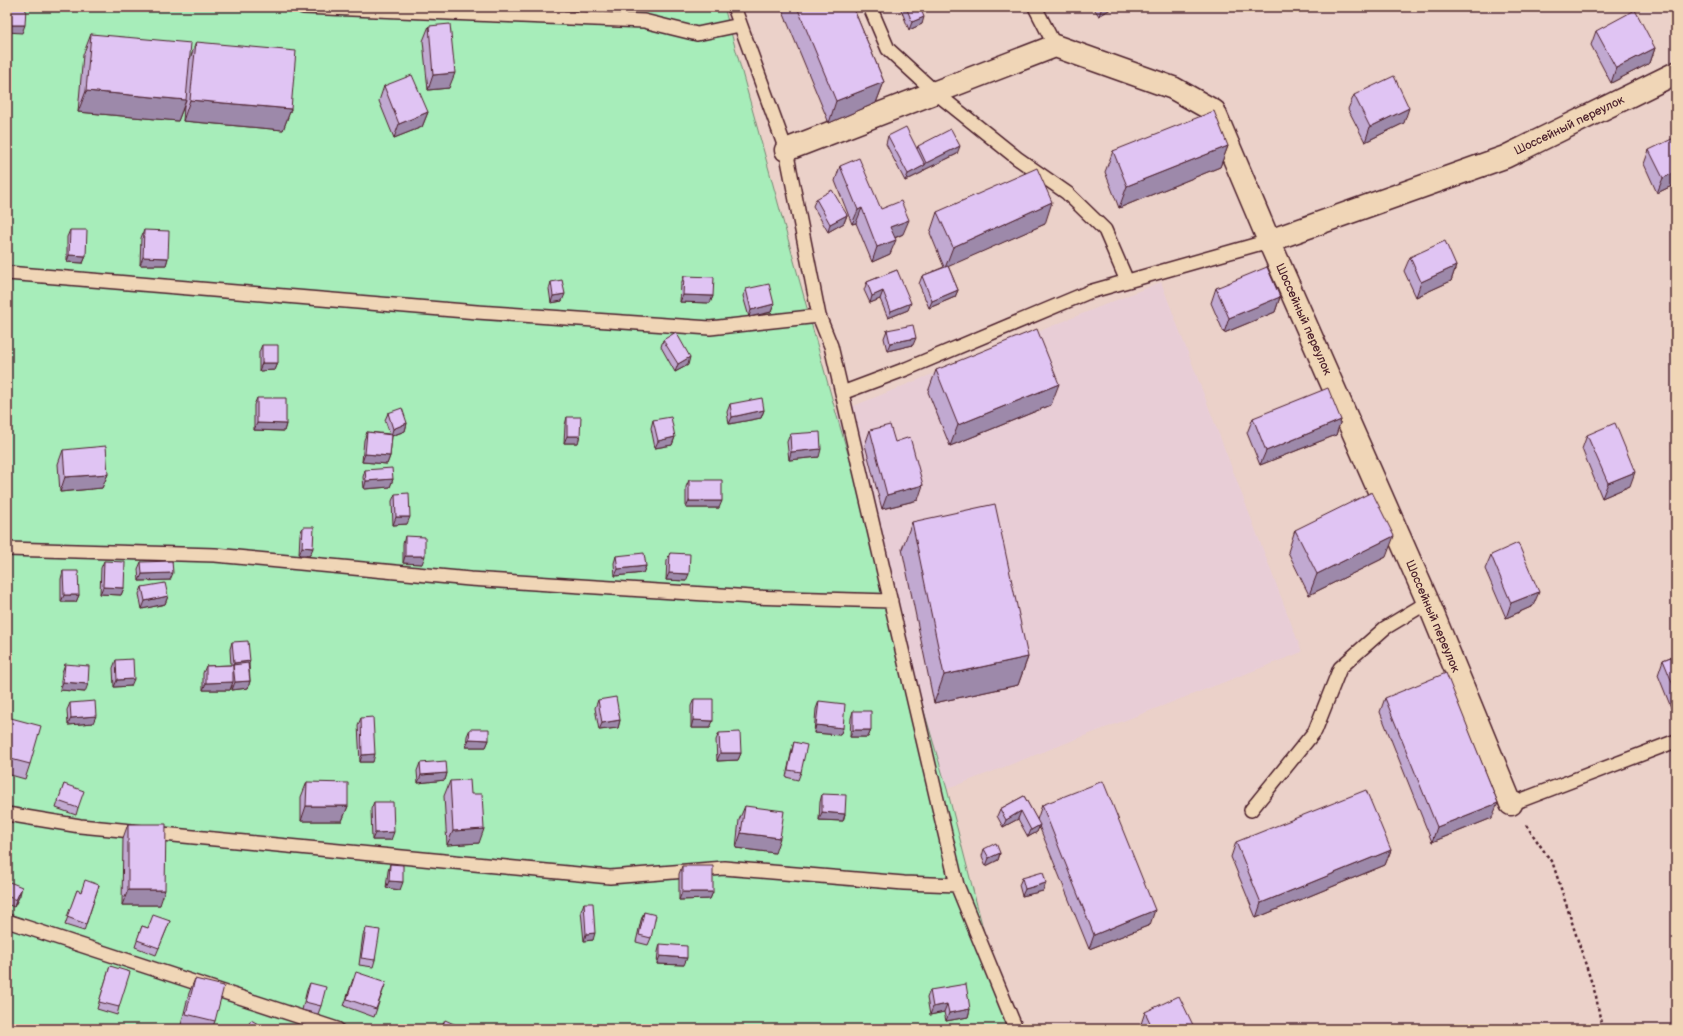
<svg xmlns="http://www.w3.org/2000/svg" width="1683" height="1036" font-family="'Balsamiq Sans',sans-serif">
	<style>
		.built { fill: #e8cdd6 }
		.green { fill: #a7edba; stroke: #788672 }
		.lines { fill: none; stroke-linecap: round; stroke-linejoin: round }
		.service-casing { stroke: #4a1f2b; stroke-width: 16 }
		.minor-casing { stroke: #4a1f2b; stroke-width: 25 }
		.path { stroke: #4a1f2b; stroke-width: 2.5; stroke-dasharray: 3 3; stroke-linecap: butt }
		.service { stroke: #f0d6b7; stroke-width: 13 }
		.minor { stroke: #f0d6b7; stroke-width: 22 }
		.wall { fill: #c1a9d1; stroke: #4a1f2b }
		.shaded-wall { fill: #9d89aa; stroke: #4a1f2b }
		.building { fill: #e0c4f3; stroke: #4a1f2b }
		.labels { text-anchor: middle; stroke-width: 3.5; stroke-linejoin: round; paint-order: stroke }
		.street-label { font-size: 12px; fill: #4a1f2b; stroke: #f0d6b7 }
	</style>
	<rect width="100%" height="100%" fill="#ebd1c9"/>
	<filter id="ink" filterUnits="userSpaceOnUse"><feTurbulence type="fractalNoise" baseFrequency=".025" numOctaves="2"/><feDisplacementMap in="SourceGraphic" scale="8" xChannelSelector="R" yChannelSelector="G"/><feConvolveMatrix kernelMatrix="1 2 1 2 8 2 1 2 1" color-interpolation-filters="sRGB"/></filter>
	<g filter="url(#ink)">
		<path class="built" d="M1161,282L1302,652L947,789L836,413Z"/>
		<path class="green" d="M7,7H724L836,413L947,789L1009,1029H7Z"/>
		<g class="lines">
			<g class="service-casing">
				<path id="service" d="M303,7L644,21L697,34L740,25
					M734,7L786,150L819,316
					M870,7L888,49L936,93L1017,158L1067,193L1105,230L1127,281
					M1035,7L1055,46
					M7,273L477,312L710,328L819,316L831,346L842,393
					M7,549L215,555L470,579L752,597L891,601
					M1511,804L1676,741
					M1251,810L1315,731L1340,668L1385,628L1428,602
					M7,814L80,826L610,877L724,868L904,883L957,885
					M7,921L337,1029
					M1016,1029L957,885L842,393L906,369L1089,292L1269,241"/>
			</g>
			<g class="minor-casing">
				<path id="minor" d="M786,150L1055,46L1173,88L1214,111L1269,241
					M1511,804L1428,602L1269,241L1505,157L1676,73"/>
			</g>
			<path class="path" d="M1526,825L1553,864L1596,996L1602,1029"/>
			<use href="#service" class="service"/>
			<use href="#minor" class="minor"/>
		</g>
		<path class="wall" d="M781,7H853L884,82L876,103L829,123Z
			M900,7H920L922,24L909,30Z
			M1093,7H1114L1099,16Z
			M429,26L449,88L428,90L423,41Z
			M1596,31L1655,48L1650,63L1611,83L1591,45Z
			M91,34L190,59L196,42L291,109L283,130L183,121L184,106L178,121L78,112L83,55Z
			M384,86L428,112L422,127L394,138L379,101Z
			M1354,95L1404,123L1365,142L1348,109Z
			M888,136L917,149L918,146L957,154L924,170L923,172L905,181L886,144Z
			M1228,146L1220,167L1119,208L1105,172L1113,151Z
			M1649,150L1676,184L1657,193L1644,164Z
			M840,166L903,234L895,238L890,254L872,262L856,223L852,224L835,181Z
			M816,199L847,215L844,223L828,232L813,206Z
			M937,212L1045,224L948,266L958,290L955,297L929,308L919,284L922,276L944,267L930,233Z
			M70,230L86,256L83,263L67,262V237Z
			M144,230L168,258L166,265H140L141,238Z
			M1410,257L1456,266L1451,281L1416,297L1404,271Z
			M897,270L908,310L888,318L880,299L870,303L864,290L867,282Z
			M684,276L713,296L710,303L680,302L681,284Z
			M551,282L562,301L551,303L549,289Z
			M1216,288L1280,297L1275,312L1224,333L1211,303Z
			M746,289L774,304L771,312L749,317L743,296Z
			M887,330L913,345L887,351L884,338Z
			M663,340L688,365L675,372L661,347Z
			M262,345L278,363L275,370L259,371V352Z
			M936,370L1051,405L950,446L928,392Z
			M257,398L286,424L284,431L254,430V405Z
			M730,404L764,410L761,418L729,424L727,412Z
			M388,413L407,423L405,431L392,436L390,456L387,464L362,462L364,440L367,432L390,434L385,420Z
			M567,417L578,443H564L565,425Z
			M1253,418L1341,420L1336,435L1260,465L1247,433Z
			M653,420L675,437L672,445L655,448L651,428Z
			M870,430L918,500L882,509L865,445Z
			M790,434L819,457L789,460L787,442Z
			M1587,435L1630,486L1602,498L1582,449Z
			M63,450L108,474L102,488L60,492L58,464Z
			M365,470L393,479L390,487L364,489L363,477Z
			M689,480L719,508H686V487Z
			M395,494L407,524L393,525L392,501Z
			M912,522L1028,657L1018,685L934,703L902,549Z
			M303,527L310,555H299L300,534Z
			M1295,530L1386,557L1309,595L1288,552Z
			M405,536L422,564L403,563V544Z
			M670,553L686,581L666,580L667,560Z
			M1491,555L1533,606L1506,618L1485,569Z
			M616,556L646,566L643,573L615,576L614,563Z
			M104,561L124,588L121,595L100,594L101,568Z
			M141,562L170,580L139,581L138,569Z
			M63,571L79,595L76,602H61V579Z
			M142,587L168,596L165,604L142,609L139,594Z
			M232,642L249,664L250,681L248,688L232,690V685L230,690H203V673L206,666L231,665L230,649Z
			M1676,655V720L1658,675L1663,660Z
			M116,660L131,686L114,687L113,668Z
			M65,664L85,692L60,690L62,672Z
			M1385,698L1492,818L1432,842L1380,712Z
			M694,699L710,728H691V706Z
			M598,700L620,720L618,728L599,730L595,708Z
			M819,701L843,728L840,735L814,733L816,709Z
			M70,703L93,723L68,725L67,710Z
			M853,711L871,730L868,737H850L851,718Z
			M7,717L30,764L25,779L7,774Z
			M361,718L373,762H360L358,725Z
			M470,729L489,740L486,747H466L467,736Z
			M719,733L741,753L738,760L717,761L716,740Z
			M794,742L801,772L798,780L786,777L792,749Z
			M420,763L447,773L445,780L418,783L417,771Z
			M450,781L471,794L479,843L447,845L444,796Z
			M307,782L348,806L342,821H301V797Z
			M64,784L78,808L76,815L56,808Z
			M822,794L845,814L843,821L819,820L820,802Z
			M1024,796L1037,820L1042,805L1150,925L1089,949L1039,826L1037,832L1028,837L1018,819L1003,827L997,816L1000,809Z
			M374,802L391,840H372L371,809Z
			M745,806L775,853L736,848L739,820Z
			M128,824L160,905H122L123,838Z
			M1236,842L1391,850L1385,865L1256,918L1231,857Z
			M984,849L1000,853L998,860L986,866L982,856Z
			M390,864L400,890L386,888L388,871Z
			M682,866L713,892L710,899L679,900V874Z
			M1022,878L1043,891L1022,896L1019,885Z
			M7,881L20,895L14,907L7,904Z
			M99,885L84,931L65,925L77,890L80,892Z
			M584,903L593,940L584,941L581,911Z
			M644,912L651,938L648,945L636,942L641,920Z
			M170,921L156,955L135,947L142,926L148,928Z
			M366,928L375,960L373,967L359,965L363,935Z
			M660,944L684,965L657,964L658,952Z
			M110,966L119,1007L117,1015L97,1009Z
			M195,979L215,1021L212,1029H180L189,993Z
			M353,979L386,982L374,1017L344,1006Z
			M310,983L321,1006L318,1014L302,1010L307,990Z
			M930,990L970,1009L968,1017L946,1021L944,1012L930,1015L927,998Z
			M1145,1012L1192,1029H1141L1140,1027Z"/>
		<path class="shaded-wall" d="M1102,7H1114L1099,16Z
			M924,17L922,24L909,30L912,22Z
			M7,25H25L22,33L7,32Z
			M1655,48L1650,63L1611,83L1616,68Z
			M455,73L449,88L428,90L433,75Z
			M884,82L876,103L829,123L836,101Z
			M86,91L186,100L178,121L78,112Z
			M190,100L291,109L283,130L183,121Z
			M1409,108L1404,123L1365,142L1370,127Z
			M428,112L422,127L394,138L399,124Z
			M960,146L957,154L924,170L923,172L905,181L908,174L925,165L926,163Z
			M1228,146L1220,167L1119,208L1127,186Z
			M1676,172V184L1657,193L1663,178Z
			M1052,202L1045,224L945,268L953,247Z
			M862,208L856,223L852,224L858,210Z
			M847,215L844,223L828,232L830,224Z
			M909,220L903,234L885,242L890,227Z
			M896,240L890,254L872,262L877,247Z
			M69,255L86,256L83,263L67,262Z
			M143,257L168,258L166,265H140Z
			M1456,266L1451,281L1416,297L1421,282Z
			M958,290L955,297L929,308L932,301Z
			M883,291L880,299L870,303L872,296Z
			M565,294L562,301L551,303L553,296Z
			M683,295L713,296L710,303L680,302Z
			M1280,297L1275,312L1224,333L1229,318Z
			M911,303L908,310L888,318L891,311Z
			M774,304L771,312L749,317L751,310Z
			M916,338L913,345L887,351L890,343Z
			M690,357L688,365L675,372L678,364Z
			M262,363H278L275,370L259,371Z
			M1059,384L1051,405L950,446L958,425Z
			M764,410L761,418L729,424L732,417Z
			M1341,420L1336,435L1260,465L1266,451Z
			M257,423L286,424L284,431L254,430Z
			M407,423L405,431L391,436L393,429Z
			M567,436H580L578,443H564Z
			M675,437L672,445L655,448L658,441Z
			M821,449L819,457L789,460L791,452Z
			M365,454L390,456L387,464L362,462Z
			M1635,472L1630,486L1602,498L1608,483Z
			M108,474L102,488L60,492L65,477Z
			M393,479L390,487L364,489L366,481Z
			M923,485L918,500L882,509L887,495Z
			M689,501H722L719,508H686Z
			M396,517H410L407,524L393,525Z
			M1394,536L1386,557L1309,595L1317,574Z
			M302,547L313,548L310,555H299Z
			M405,556H425L422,564L403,563Z
			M646,566L643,573L615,576L618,569Z
			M173,573L170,580L139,581L142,574Z
			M669,573L689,574L686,581L666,580Z
			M103,587L124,588L121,595L100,594Z
			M1539,592L1533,606L1506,618L1511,603Z
			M64,595H79L76,602H61Z
			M168,596L165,604L142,609L145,601Z
			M1028,657L1018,685L934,703L944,675Z
			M250,661L247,669L233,665L231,670L234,663Z
			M134,679L131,686L114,687L117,680Z
			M250,681L248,688L232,690L235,682Z
			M63,682L88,684L85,692L60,690Z
			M233,682L230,690H203L206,683Z
			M96,716L93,723L68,725L71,718Z
			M620,720L618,728L599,730L602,723Z
			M693,720L713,721L710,728H691Z
			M816,725L843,728L840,735L814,733Z
			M853,730H871L868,737H850Z
			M469,739L489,740L486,747H466Z
			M720,753H741L738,760L717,761Z
			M375,754L373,762H360L362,755Z
			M447,773L445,780L418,783L421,775Z
			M1498,803L1492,818L1432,842L1437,827Z
			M306,806H348L342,821H301Z
			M1021,811L1018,819L1003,827L1006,820Z
			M822,812L845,814L843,821L819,820Z
			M1040,825L1037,832L1028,837L1031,830Z
			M484,829L479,843L447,845L453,831Z
			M394,832L391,840H372L375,833Z
			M741,833L780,838L775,853L736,848Z
			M1391,850L1385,865L1256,918L1261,903Z
			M1000,853L998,860L986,866L989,858Z
			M389,881L403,882L400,890L386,888Z
			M1046,883L1043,891L1022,896L1025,889Z
			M22,887L20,895L14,907L16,900Z
			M128,890H165L160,905H122Z
			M682,892H713L710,899L679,900Z
			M1155,910L1150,925L1089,949L1094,935Z
			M595,933L593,940L584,941L586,934Z
			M660,956L687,958L684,965L657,964Z
			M947,1004L944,1012L930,1015L933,1007Z
			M970,1009L968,1017L946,1021L949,1013Z
			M1193,1025L1192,1029H1185Z"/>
		<path class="building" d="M7,7H26L25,25H7Z
			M797,7H853L884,82L836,101Z
			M906,7H920L924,17L912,22Z
			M1635,10L1655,48L1616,68L1596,31Z
			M450,24L455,73L433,75L429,26Z
			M91,34L191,43L186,100L86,91Z
			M196,42L296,51L291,109L190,100Z
			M412,75L428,112L399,124L384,86Z
			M1394,76L1409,108L1370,127L1354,95Z
			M1214,111L1228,146L1127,186L1113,151Z
			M906,127L925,165L908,174L888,136Z
			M951,129L960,146L926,163L918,146Z
			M1676,137V172L1663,178L1649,150Z
			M859,158L881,209L901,201L909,220L890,227L896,240L877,247L862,208L858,210L840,166Z
			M1037,168L1052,202L953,247L937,212Z
			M832,190L847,215L830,224L816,199Z
			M70,230H87L86,256L69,255Z
			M144,230L169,231L168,258L143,257Z
			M1445,241L1456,266L1421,282L1410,257Z
			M948,266L958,290L932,301L922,276Z
			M1267,267L1280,297L1229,318L1216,288Z
			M897,270L911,303L891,311L883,291L872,296L867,282Z
			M684,276L714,277L713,296L683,295Z
			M562,280L565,294L553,296L551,282Z
			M769,284L774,304L751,310L746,289Z
			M913,325L916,338L890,343L887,330Z
			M1037,329L1059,384L958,425L936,370Z
			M676,332L690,357L678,364L663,340Z
			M262,345H278V363H262Z
			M1328,388L1341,420L1266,451L1253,418Z
			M257,398H286V424L257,423Z
			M762,398L764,410L732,417L730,404Z
			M402,408L407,423L393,429L388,413Z
			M567,417H581L580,436H567Z
			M671,417L675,437L658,441L653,420Z
			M1615,423L1635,472L1608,483L1587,435Z
			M890,425L895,442L910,437L923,485L887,495L870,430Z
			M367,432L392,435L390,456L365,454Z
			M820,432L821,449L791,452L790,434Z
			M106,446L108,474L65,477L63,450Z
			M392,468L393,479L366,481L365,470Z
			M689,480H722V501H689Z
			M1372,492L1394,536L1317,574L1295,530Z
			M409,493L410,517H396L395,494Z
			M995,504L1028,657L944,675L912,522Z
			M303,527H314L313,548L302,547Z
			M405,536L425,537V556H405Z
			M1518,543L1539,592L1511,603L1491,555Z
			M644,553L646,566L618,569L616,556Z
			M670,553L690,554L689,574L669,573Z
			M104,561L125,562L124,588L103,587Z
			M172,561L173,573L142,574L141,562Z
			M63,571H78L79,595H64Z
			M165,583L168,596L145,601L142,587Z
			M248,641L250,661L234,663L232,642Z
			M1676,655V692L1663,660Z
			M133,659L134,679L117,680L116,660Z
			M248,663L250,681L235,682L233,665Z
			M65,664L89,666L88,684L63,682Z
			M233,665V682L206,683V666Z
			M1446,673L1498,803L1437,827L1385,698Z
			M616,697L620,720L602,723L598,700Z
			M694,699H713V721L693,720Z
			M95,701L96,716L71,718L70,703Z
			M819,701L845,704L843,728L816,725Z
			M853,711H871V730H853Z
			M7,717L41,726L30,764L7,758Z
			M373,717L375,754L362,755L361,718Z
			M470,729H489V740L469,739Z
			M740,732L741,753H720L719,733Z
			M794,742L807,745L801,772L788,770Z
			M446,761L447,773L421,775L420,763Z
			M470,780L471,794H482L484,829L453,831L450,781Z
			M1103,781L1155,910L1094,935L1042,805Z
			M307,782L348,783V806H306Z
			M64,784L84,791L78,808L58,801Z
			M1366,790L1391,850L1261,903L1236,842Z
			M822,794L846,795L845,814L822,812Z
			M1024,796L1040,825L1031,830L1021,811L1006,820L1000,809Z
			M374,802H393L394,832L375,833Z
			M745,806L784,811L780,838L741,833Z
			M128,824H166L165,890H128Z
			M996,843L1000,853L989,858L984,849Z
			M390,864L403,865V882L389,881Z
			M682,866H713V892H682Z
			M1043,872L1046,883L1025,889L1022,878Z
			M85,880L99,885L86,924L67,917L77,890L81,892Z
			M7,881L22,887L16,900L7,896Z
			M584,903H593L595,933L586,934Z
			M644,912L656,915L651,938L639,935Z
			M153,915L170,921L159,948L137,940L142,926L148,928Z
			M366,928L380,930L375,960L361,958Z
			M660,944L687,946V958L660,956Z
			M110,966L130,972L119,1007L99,1002Z
			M356,972L386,982L376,1009L347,999Z
			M195,979L224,986L215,1021L186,1014Z
			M310,983L326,987L321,1006L305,1002Z
			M966,984L970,1009L949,1013L947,1004L933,1007L930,990Z
			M1179,996L1193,1025L1185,1029H1153L1145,1012Z
			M251,1020L267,1029H246Z
			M445,1020L465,1029H441Z"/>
	</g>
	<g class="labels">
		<g class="street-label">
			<text transform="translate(1569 125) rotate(-26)" y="4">Шоссейный переулок</text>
			<text transform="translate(1304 319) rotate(66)" y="4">Шоссейный переулок</text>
			<text transform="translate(1433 616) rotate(67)" y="4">Шоссейный переулок</text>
		</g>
	</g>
	<rect width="1683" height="1036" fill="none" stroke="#f0d6b7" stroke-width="24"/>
	<rect x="12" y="12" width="1659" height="1012" fill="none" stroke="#4a1f2b" stroke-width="1.5" filter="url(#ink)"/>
</svg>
